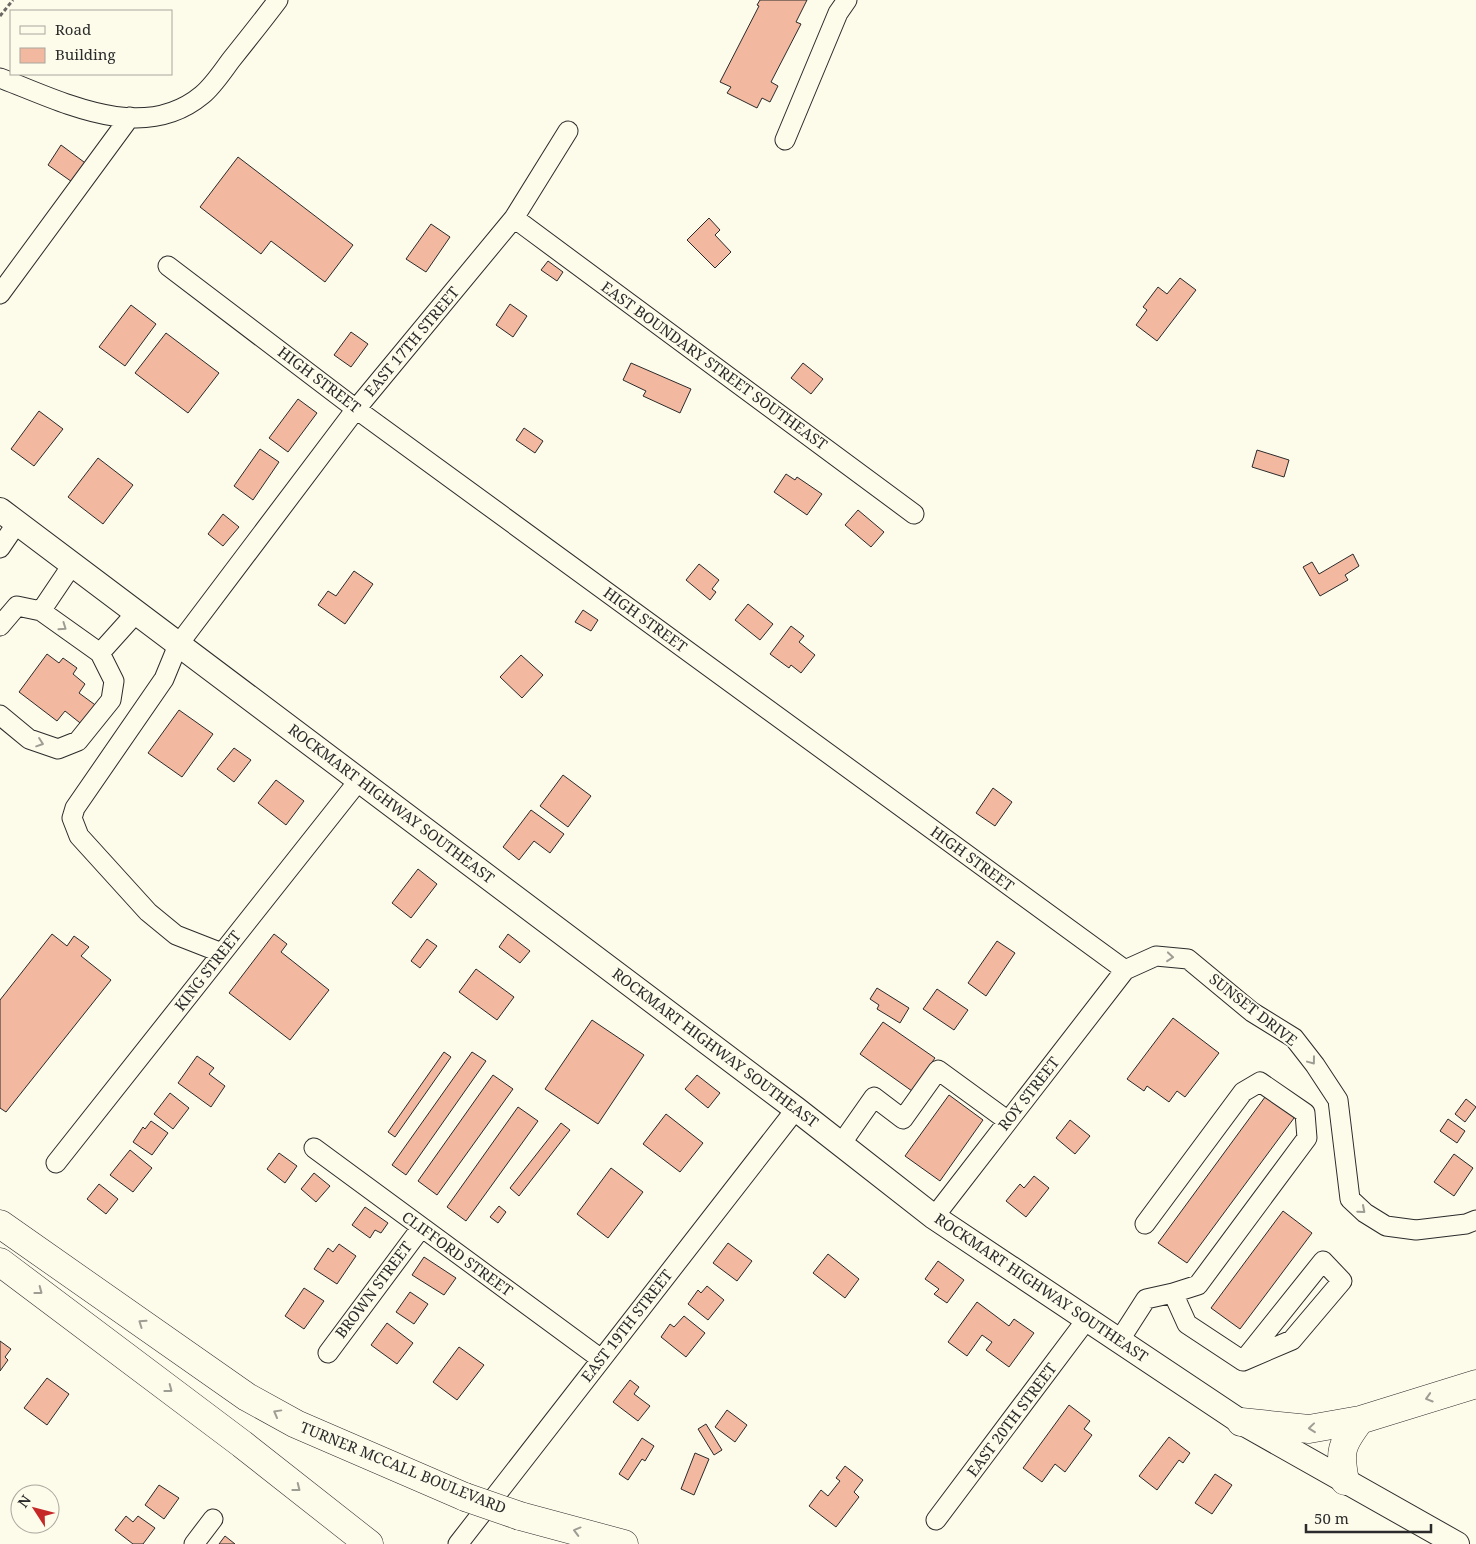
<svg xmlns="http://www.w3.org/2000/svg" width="1476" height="1544" font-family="'Noto Serif',serif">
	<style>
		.building { fill: #f2b8a0; stroke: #2b2b2b }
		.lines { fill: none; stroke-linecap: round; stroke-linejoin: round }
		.minor-casing { stroke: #2b2b2b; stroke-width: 21 }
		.major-casing { stroke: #2b2b2b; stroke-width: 26 }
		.highway-casing { stroke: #2b2b2b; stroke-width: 29 }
		.path { stroke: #6a6964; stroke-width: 3; stroke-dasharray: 4 2.5; stroke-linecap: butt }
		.minor { stroke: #fdfbea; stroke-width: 19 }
		.major { stroke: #fdfbea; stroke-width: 24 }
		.highway { stroke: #fdfbea; stroke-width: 28 }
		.highway-bridge-casing { stroke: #2b2b2b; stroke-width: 29; stroke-linecap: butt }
		.highway-bridge { stroke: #fdfbea; stroke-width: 28 }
		.oneway { stroke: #9e9d94 }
		.labels { text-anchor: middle; stroke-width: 4; stroke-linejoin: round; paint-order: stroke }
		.street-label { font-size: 15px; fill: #2b2b2b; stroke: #fdfbea }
	</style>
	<rect width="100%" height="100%" fill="#fdfbea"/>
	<path class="building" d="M760,0H807L796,22L801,24L771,82L778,86L770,102L762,98L757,108L727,93L731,87L720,82L759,6L757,5Z
		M61,145L88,165L75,184L48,165Z
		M238,157L353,245L325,282L271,241L261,254L200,207Z
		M709,218L720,230L715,235L731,252L715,268L687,240Z
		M431,224L450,237L426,272L406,259Z
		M548,261L563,272L557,281L541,270Z
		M1180,278L1196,290L1157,341L1136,325L1147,310L1143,307L1158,287L1167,294Z
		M510,304L527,316L513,337L496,325Z
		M131,305L156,324L125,366L99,347Z
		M351,332L368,344L351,367L334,355Z
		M166,333L219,373L188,413L135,373Z
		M631,363L691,389L680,413L643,396L646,391L623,380Z
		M803,363L823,379L811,394L791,378Z
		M298,399L317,413L288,452L269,438Z
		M39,411L63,429L34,466L11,449Z
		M524,428L543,441L535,453L516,440Z
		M260,449L279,462L253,500L234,486Z
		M1257,450L1289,460L1284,477L1252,467Z
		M98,458L133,485L103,524L68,497Z
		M786,474L795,480L797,477L822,494L807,515L774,492Z
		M858,510L884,532L871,547L845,525Z
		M223,514L239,527L223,546L208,534Z
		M1353,554L1359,566L1345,575L1348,580L1320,596L1303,567L1312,562L1319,574Z
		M699,564L719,580L712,589L716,592L710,600L686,580Z
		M354,571L373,584L345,624L318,605L328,591L336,596Z
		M748,604L773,624L760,640L735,620Z
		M583,610L598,620L591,631L575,622Z
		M791,626L804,636L799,642L815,655L801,673L791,665L789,668L770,654Z
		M47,654L59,663L63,658L77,668L73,674L85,684L79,693L98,707L84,726L65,711L57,721L19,692Z
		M521,655L543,675L522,698L500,677Z
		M179,710L213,734L182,777L148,753Z
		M234,748L251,760L234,782L217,769Z
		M563,775L591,796L568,827L540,806Z
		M276,780L304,801L286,825L258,803Z
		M993,788L1012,802L995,826L976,813Z
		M531,810L564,834L550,853L534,841L519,860L503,847Z
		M418,869L437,884L411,918L392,903Z
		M52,934L67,946L74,936L89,947L81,956L111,980L6,1112L0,1108V1000Z
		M274,934L287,944L281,952L329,990L290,1040L229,993Z
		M508,934L530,951L520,963L499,947Z
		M427,939L437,946L420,968L411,961Z
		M997,941L1015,953L986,996L968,983Z
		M476,969L514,997L497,1020L459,992Z
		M877,988L909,1008L900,1023L877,1009L879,1005L870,999Z
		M937,989L968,1010L954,1030L923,1009Z
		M1173,1018L1219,1053L1185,1097L1177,1091L1169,1102L1147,1086L1144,1091L1127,1079Z
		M592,1020L644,1055L598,1124L545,1089Z
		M883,1022L935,1058L912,1091L860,1054Z
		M444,1052L451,1057L395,1137L388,1132Z
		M472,1052L486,1061L406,1175L392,1165Z
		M197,1056L214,1068L209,1074L225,1086L211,1107L178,1083Z
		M493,1075L513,1089L437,1195L418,1181Z
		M697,1075L720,1093L708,1108L685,1089Z
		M170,1093L189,1108L173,1129L154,1114Z
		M1268,1093L1297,1114L1187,1263L1158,1243Z
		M949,1095L983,1120L940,1181L905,1156Z
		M1466,1099L1476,1107L1465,1122L1455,1114Z
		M518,1107L538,1121L466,1221L447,1207Z
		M666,1114L703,1143L680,1172L643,1144Z
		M1448,1119L1465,1131L1457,1143L1440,1131Z
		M1070,1120L1090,1136L1075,1154L1056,1138Z
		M151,1121L168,1133L152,1155L133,1142L143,1127L145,1129Z
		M561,1123L570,1130L519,1196L510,1188Z
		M130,1150L152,1168L133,1192L110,1175Z
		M279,1153L297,1166L285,1183L267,1169Z
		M1454,1154L1473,1168L1454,1196L1434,1182Z
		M611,1168L643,1192L608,1238L577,1214Z
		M314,1173L330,1186L316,1202L301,1189Z
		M1034,1176L1049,1188L1026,1217L1006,1201L1020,1184L1024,1188Z
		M99,1184L118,1199L106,1214L87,1199Z
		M499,1206L506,1212L498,1223L490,1217Z
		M365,1207L388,1223L381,1233L375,1230L370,1238L352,1225Z
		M1283,1211L1312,1233L1240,1329L1211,1308Z
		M728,1243L752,1261L737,1281L713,1263Z
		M339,1244L356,1256L337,1284L314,1269L328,1248L333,1252Z
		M828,1254L859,1279L845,1298L813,1273Z
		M424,1257L456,1278L444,1295L412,1275Z
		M938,1261L964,1280L947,1303L934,1294L939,1289L925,1279Z
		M707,1286L724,1300L708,1320L688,1304L698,1290L701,1293Z
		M304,1288L324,1301L304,1329L285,1316Z
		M410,1292L428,1304L414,1324L396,1312Z
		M977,1302L1009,1326L1014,1319L1034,1333L1009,1367L986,1350L992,1342L982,1335L967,1356L948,1342Z
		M684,1316L705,1333L686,1357L661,1337L670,1324L674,1327Z
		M387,1323L413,1343L397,1364L371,1345Z
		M0,1341L11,1349L5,1357L8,1360L0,1371Z
		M459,1347L484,1365L457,1400L433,1382Z
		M47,1378L69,1394L47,1425L24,1408Z
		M630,1380L639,1387L634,1394L650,1406L638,1421L613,1402Z
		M1069,1405L1090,1421L1084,1429L1092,1435L1065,1472L1055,1464L1042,1482L1023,1468Z
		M727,1410L747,1425L735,1442L715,1427Z
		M706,1424L722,1450L714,1455L698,1429Z
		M1169,1437L1190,1453L1183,1463L1179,1460L1157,1490L1139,1476Z
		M642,1438L654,1446L645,1461L642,1459L628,1480L619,1474Z
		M695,1453L709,1459L694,1495L681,1489Z
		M845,1466L863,1480L854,1492L859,1497L836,1527L809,1506L821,1490L828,1496L840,1481L836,1478Z
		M1215,1474L1232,1485L1212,1514L1195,1503Z
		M159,1485L179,1498L164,1519L145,1505Z
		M126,1516L133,1522L138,1516L155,1528L143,1544H133L115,1530Z
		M225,1536L235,1544H219Z"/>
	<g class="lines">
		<g class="minor-casing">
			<path id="minor" d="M0,78C61,101 142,145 202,95C213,86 222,72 231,60C247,40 263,20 278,0
				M785,140L838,13L847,0
				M514,218L914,514
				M168,266L356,409L1125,970
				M0,294L130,117
				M0,548L17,523
				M72,565L41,611L100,653L136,613
				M0,626L17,606L41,611
				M0,715L29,739L58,749L78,741L111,700L114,681L100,653
				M222,953L176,935L148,912L79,836L72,818L75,808L164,679L178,645L356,409L514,218L568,131
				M841,1144L874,1097L903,1119L938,1070L1008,1121
				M314,1148L601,1359
				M56,1163L360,779
				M934,1217L1125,970L1156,956L1188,959L1252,1012L1294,1038L1315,1065L1338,1100L1350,1199L1365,1213L1386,1226L1416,1230L1466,1224L1476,1220
				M1145,1224L1243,1092L1260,1082L1305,1113L1307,1138L1198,1285L1173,1293
				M1119,1341L1146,1299L1173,1293L1187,1324L1243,1361L1323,1261L1342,1281L1292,1340L1243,1361
				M328,1353L421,1228
				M936,1520L1087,1319
				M194,1544L213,1519
				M458,1544L796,1109"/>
		</g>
		<g class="major-casing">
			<path id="major" d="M0,510L796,1109L934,1217L1241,1422L1457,1544"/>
		</g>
		<g class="highway-casing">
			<path id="highway" d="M0,1224L247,1397L296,1424L465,1497
				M0,1262L242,1444L369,1544
				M1241,1422L1309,1429L1360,1420L1476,1384
				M1345,1481C1339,1451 1341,1445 1360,1420
				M520,1516L624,1544"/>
		</g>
		<path class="path" d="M0,16L13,0"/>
		<use href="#minor" class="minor"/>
		<use href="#major" class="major"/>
		<use href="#highway" class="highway"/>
		<g class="highway-bridge-casing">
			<path id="highway-bridge" d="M465,1497L520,1516"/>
		</g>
		<use href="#highway-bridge" class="highway-bridge"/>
	</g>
	<defs><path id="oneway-chevron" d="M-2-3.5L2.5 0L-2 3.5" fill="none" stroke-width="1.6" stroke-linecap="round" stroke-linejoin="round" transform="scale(1.25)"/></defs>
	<g class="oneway">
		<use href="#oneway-chevron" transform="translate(63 627) rotate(35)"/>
		<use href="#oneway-chevron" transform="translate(40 743) rotate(19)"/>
		<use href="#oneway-chevron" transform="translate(1170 957) rotate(5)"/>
		<use href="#oneway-chevron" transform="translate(1312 1061) rotate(53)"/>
		<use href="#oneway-chevron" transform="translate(1362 1210) rotate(41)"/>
		<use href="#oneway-chevron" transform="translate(39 1291) rotate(37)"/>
		<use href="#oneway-chevron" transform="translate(142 1323) rotate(-145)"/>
		<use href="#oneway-chevron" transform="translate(169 1389) rotate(37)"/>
		<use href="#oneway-chevron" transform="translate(1429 1398) rotate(163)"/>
		<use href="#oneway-chevron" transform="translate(277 1413) rotate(-151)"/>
		<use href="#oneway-chevron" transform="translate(1312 1428) rotate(174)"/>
		<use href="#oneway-chevron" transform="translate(297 1488) rotate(38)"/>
		<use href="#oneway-chevron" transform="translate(577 1531) rotate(-165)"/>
	</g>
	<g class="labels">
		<g class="street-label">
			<text transform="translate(412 342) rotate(-50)" y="5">EAST 17TH STREET</text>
			<text transform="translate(714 366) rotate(36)" y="5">EAST BOUNDARY STREET SOUTHEAST</text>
			<text transform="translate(319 380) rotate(37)" y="5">HIGH STREET</text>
			<text transform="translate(645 620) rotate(36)" y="5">HIGH STREET</text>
			<text transform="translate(391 804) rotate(37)" y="5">ROCKMART HIGHWAY SOUTHEAST</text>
			<text transform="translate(972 859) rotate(36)" y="5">HIGH STREET</text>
			<text transform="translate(208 971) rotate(-52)" y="5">KING STREET</text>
			<text transform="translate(1253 1010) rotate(38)" y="5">SUNSET DRIVE</text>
			<text transform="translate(715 1048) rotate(37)" y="5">ROCKMART HIGHWAY SOUTHEAST</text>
			<text transform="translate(1029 1094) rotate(-52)" y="5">ROY STREET</text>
			<text transform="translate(457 1254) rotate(36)" y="5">CLIFFORD STREET</text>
			<text transform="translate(1041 1288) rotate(34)" y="5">ROCKMART HIGHWAY SOUTHEAST</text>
			<text transform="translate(374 1290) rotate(-53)" y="5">BROWN STREET</text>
			<text transform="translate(627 1326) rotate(-52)" y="5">EAST 19TH STREET</text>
			<text transform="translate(1012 1420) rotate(-53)" y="5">EAST 20TH STREET</text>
			<text transform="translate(403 1468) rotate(22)" y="5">TURNER MCCALL BOULEVARD</text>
		</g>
	</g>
	<rect x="10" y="10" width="162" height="65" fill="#fdfbea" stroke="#a9a89e"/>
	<rect x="20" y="26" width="25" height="8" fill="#fdfbea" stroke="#a9a89e"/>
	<text x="55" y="35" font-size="15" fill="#2b2b2b">Road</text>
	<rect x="20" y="48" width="25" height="15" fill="#f2b8a0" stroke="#a9a89e"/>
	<text x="55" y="60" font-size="15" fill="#2b2b2b">Building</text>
	<g transform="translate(35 1509) rotate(306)"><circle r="24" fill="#fdfbea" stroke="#a9a89e"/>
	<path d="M0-4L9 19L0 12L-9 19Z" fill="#c62828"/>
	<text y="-8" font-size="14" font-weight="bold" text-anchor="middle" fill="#2b2b2b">N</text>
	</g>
	<path d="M1306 1524v8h125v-8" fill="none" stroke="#2b2b2b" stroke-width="2.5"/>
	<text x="1314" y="1524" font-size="15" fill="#2b2b2b" stroke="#fdfbea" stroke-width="4" paint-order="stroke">50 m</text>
</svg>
